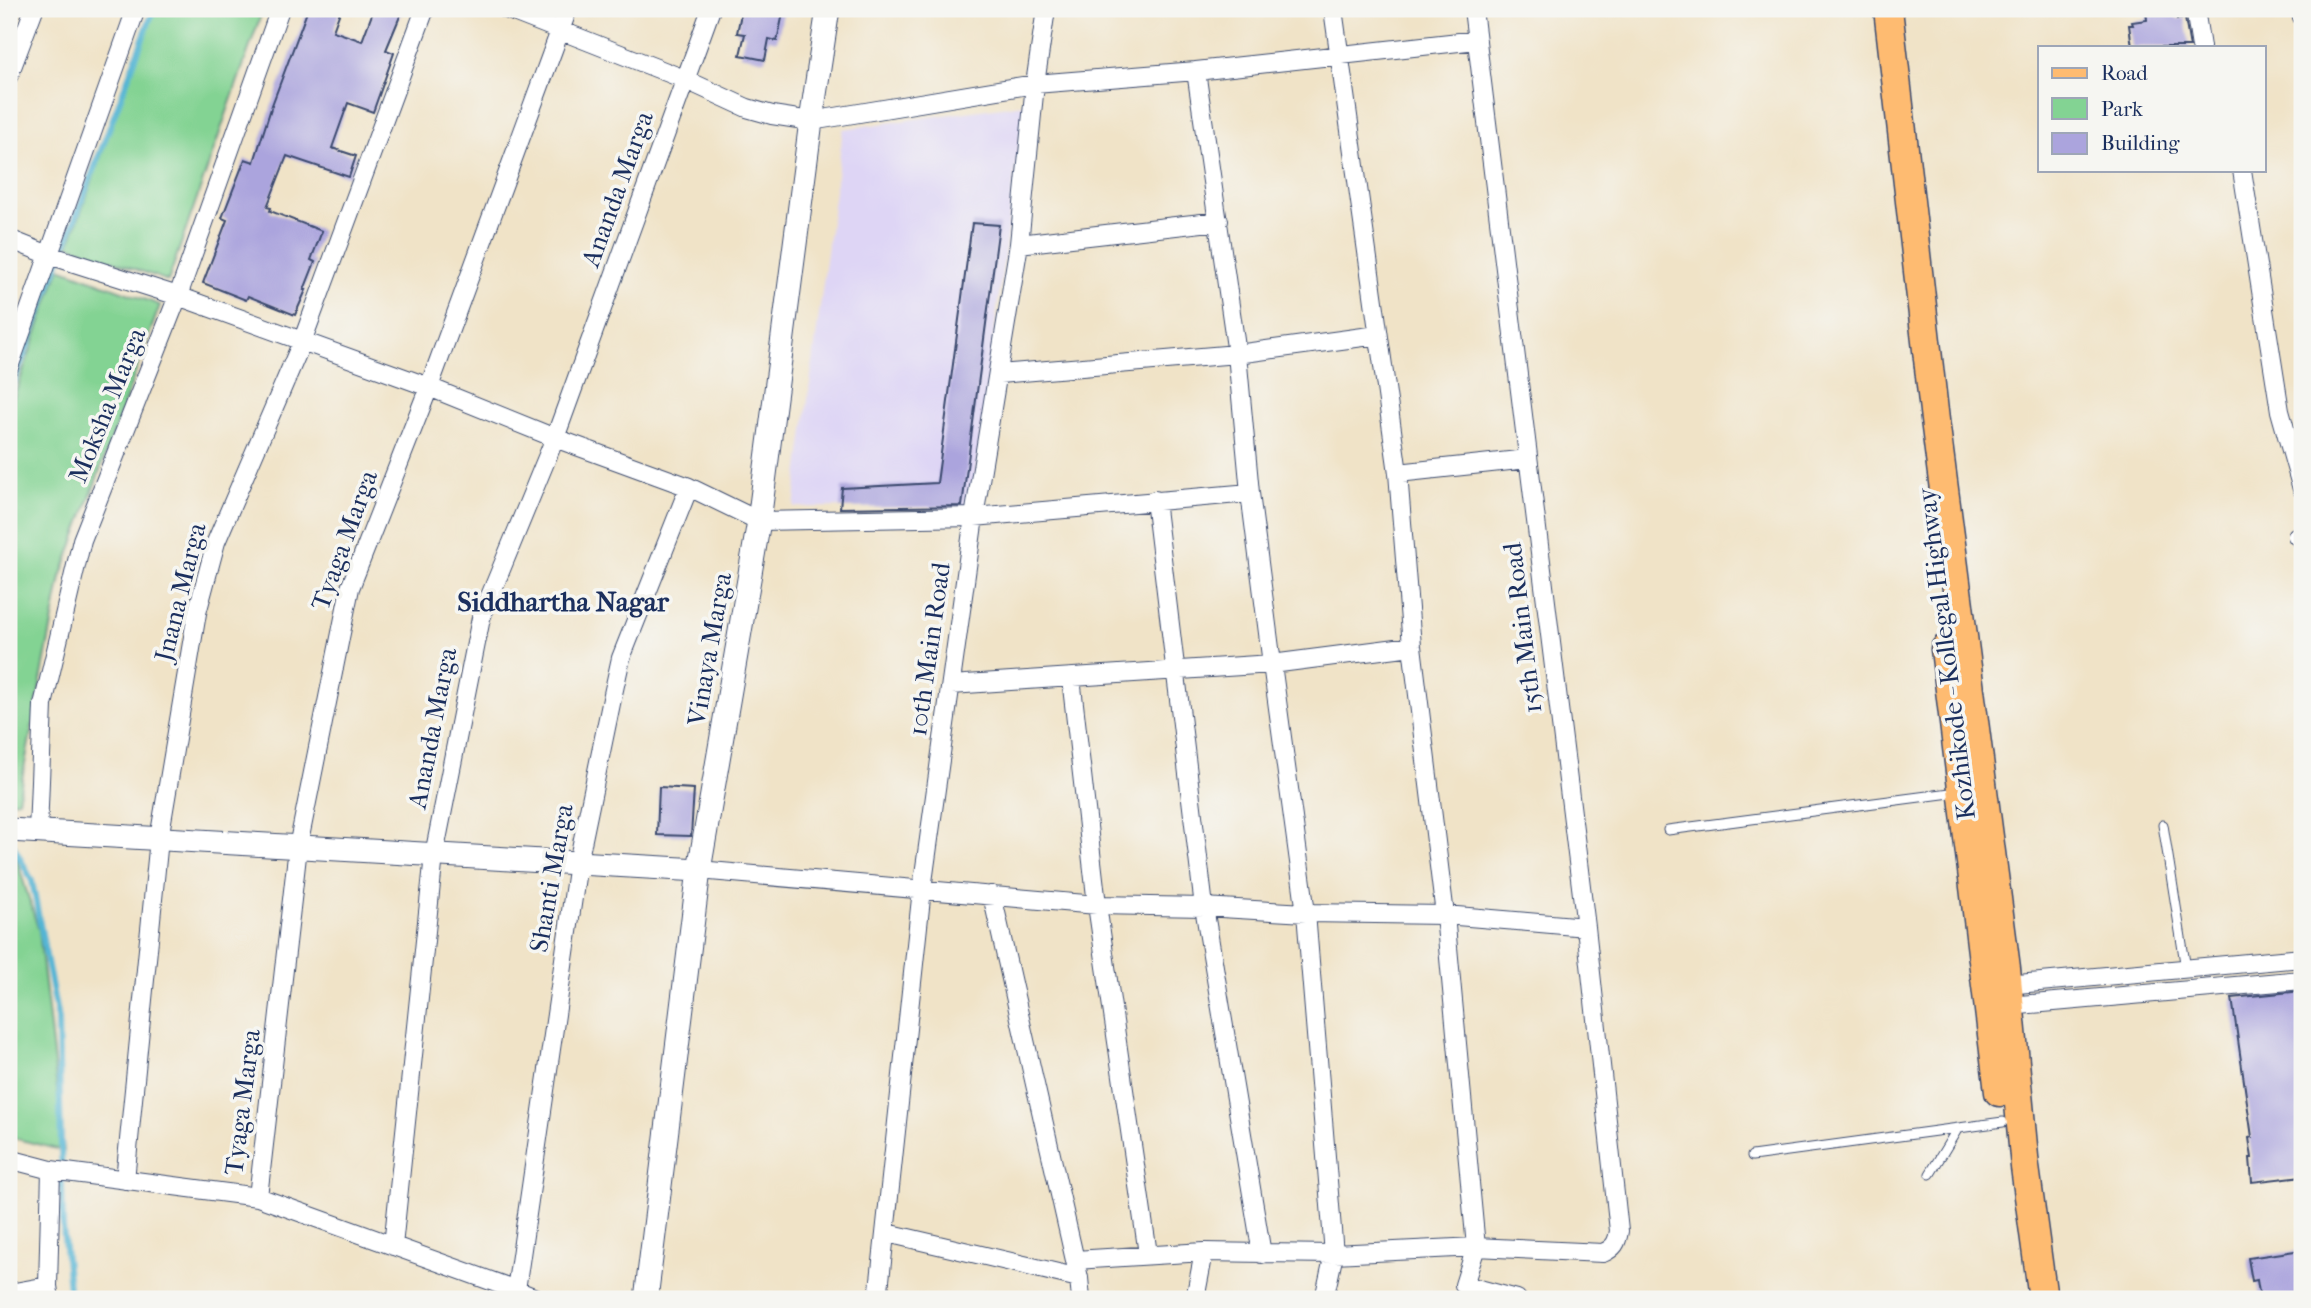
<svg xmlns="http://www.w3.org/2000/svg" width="2311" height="1308" font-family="'IM FELL French Canon',serif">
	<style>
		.built { fill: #ded5f5 }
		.green { fill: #83d393; stroke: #4f8178; stroke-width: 2 }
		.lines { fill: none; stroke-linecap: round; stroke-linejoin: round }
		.stream { stroke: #55b5d4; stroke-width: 6 }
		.building { fill: #aba4dd }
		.service-casing { stroke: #3b4a6e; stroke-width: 11 }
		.minor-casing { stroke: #3b4a6e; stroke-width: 20 }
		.tertiary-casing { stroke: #3b4a6e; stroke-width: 25 }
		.primary-casing { stroke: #3b4a6e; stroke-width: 31 }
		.service { stroke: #fff; stroke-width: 9 }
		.minor { stroke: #fff; stroke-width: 18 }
		.tertiary { stroke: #fff; stroke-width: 23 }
		.primary { stroke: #febb71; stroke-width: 28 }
		.labels { text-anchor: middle; stroke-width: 7; stroke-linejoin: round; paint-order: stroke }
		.street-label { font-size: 26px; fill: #1b2f5e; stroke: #f6f6f2 }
		.neighbourhood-label { font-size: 28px; font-weight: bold; fill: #1b2f5e; stroke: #f6f6f2 }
	</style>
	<rect width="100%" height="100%" fill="#f6f6f2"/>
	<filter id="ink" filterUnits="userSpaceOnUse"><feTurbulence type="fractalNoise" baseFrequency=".0143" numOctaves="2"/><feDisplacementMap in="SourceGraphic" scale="14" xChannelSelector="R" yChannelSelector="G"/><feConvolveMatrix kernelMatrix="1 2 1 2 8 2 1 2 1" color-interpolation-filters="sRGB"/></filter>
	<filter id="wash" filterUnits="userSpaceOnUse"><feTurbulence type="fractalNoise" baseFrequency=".00686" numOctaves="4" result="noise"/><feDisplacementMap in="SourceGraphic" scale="28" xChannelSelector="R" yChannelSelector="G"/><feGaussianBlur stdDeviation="1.57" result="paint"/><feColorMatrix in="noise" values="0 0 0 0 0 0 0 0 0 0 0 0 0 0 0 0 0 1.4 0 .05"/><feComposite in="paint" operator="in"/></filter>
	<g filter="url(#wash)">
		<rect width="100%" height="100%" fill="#f0e3c7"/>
		<path class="built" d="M1024,104L971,508L794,507L843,129Z"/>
		<path class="green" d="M154,9H263L168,281L69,245Z
			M60,268L160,305L61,577L18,800L9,802V411Z
			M9,848H13L39,931L64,1151L9,1137Z"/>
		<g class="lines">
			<path class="stream" d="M9,395L154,9
				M9,837L32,881L58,1019L63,1227L70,1299"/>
		</g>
		<g id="blocks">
			<path class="building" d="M308,9H341L333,31L362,41L374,9H403L386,50L394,53L373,112L348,103L332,148L356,156L349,177L287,156L267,207L271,208L270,211L322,231L311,260L315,262L304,290H306L295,315L248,296L246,300L203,283L227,220L222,218L245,159L254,162L272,105Z
				M742,9H784L777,41L769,39L765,60L740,55L745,34L737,33Z
				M2146,9H2176L2177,19L2185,18L2190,47H2132L2129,25H2133L2132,22L2147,20Z
				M972,223L999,225L962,506L840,508L842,488L937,483Z
				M659,787L694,789L691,836L657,835Z
				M2302,991V1176L2252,1182L2250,1158H2252L2249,1138L2252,1137L2232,998Z
				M2302,1250V1299H2260L2257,1280L2252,1281L2248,1258Z"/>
		</g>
	</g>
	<g filter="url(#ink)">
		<use href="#blocks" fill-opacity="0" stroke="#3b4a6e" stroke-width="2"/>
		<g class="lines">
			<g class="service-casing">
				<path id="service" d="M2163,825L2186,969
					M1668,830L1958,792
					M1752,1156L2003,1122
					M1930,1174L1958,1128"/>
			</g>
			<g class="minor-casing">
				<path id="minor" d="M506,9L684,79L747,108L772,115L811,121L1035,84L1196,71L1477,40
					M1333,9L1398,473L1412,646L1445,915L1476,1247L1464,1285L1517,1299
					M2195,9L2201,47
					M2300,9L2302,17
					M1196,71L1237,354L1250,493L1272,664L1306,913L1334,1254L1324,1299
					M9,75L34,9
					M2242,170L2280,411L2302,489
					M9,239L49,255L178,296L429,387L555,438L689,487L759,521L974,517L1250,493
					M1019,244L1219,221
					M9,367L136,9
					M999,374L1237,354L1378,335
					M1398,473L1528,459
					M1155,500L1204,907L1262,1254
					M2297,536L2302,534
					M1071,678L1097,905L1148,1254
					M951,685L1272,664L1412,646
					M38,832L43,705L82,540L178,296L280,9
					M699,870L1097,905L1204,907L1306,913L1445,915L1586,927
					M992,895L1079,1278L1081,1299
					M2007,985L2302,958
					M2009,1006L2302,980
					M9,1159L51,1170L48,1286L50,1299
					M51,1170L258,1197L516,1290L538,1299
					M125,1180L159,839L197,613L216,542L302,342L425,9
					M258,1197L298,847L350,588L429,387L568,9
					M887,1233L1079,1278
					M393,1246L434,855L481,618L555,438L711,9
					M1075,1260L1204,1252L1334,1254L1476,1247L1603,1253C1614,1248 1617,1243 1619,1231L1586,927L1473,9
					M516,1290L578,863L613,694L621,658L689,487
					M9,1293L48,1286
					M878,1299L922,889L974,517L1019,244L1035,84L1046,9
					M1195,1299L1204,1252"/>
			</g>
			<g class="tertiary-casing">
				<path id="tertiary" d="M9,830L699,870
					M646,1299L699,870L759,521L811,121L828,9"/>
			</g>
			<g class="primary-casing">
				<path id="primary" d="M1888,9L1935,420L2006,968L2025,1167L2043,1299
					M1945,649L1999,1092"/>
			</g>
			<use href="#service" class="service"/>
			<use href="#minor" class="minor"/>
			<use href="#tertiary" class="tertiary"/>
			<use href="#primary" class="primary"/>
		</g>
	</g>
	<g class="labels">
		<g class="street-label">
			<text transform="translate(617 189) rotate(-70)" y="9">Ananda Marga</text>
			<text transform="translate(107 405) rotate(-68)" y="9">Moksha Marga</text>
			<text transform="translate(344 540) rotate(-70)" y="9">Tyaga Marga</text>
			<text transform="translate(180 592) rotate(-76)" y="9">Jnana Marga</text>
			<text transform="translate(1522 628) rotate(-97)" y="9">15th Main Road</text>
			<text transform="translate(709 649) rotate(-80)" y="9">Vinaya Marga</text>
			<text transform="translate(929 649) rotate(-82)" y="9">10th Main Road</text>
			<text transform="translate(1946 654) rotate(-97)" y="9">Kozhikode - Kollegal Highway</text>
			<text transform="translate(432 728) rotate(-79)" y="9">Ananda Marga</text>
			<text transform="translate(551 878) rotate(-80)" y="9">Shanti Marga</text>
			<text transform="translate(242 1102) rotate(-83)" y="9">Tyaga Marga</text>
		</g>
		<g class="neighbourhood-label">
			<text x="563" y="611">Siddhartha Nagar</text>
		</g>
	</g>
	<rect width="2311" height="1308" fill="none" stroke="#f6f6f2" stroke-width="35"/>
	<rect x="2038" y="46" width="228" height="126" fill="#f6f6f2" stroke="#9ea6b7" stroke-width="2"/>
	<rect x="2052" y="68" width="35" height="10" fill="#febb71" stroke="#9ea6b7" stroke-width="2"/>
	<text x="2101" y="80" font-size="21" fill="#1b2f5e">Road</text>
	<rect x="2052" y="98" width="35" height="21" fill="#83d393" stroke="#9ea6b7" stroke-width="2"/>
	<text x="2101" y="116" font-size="21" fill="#1b2f5e">Park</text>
	<rect x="2052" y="133" width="35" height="21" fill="#aba4dd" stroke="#9ea6b7" stroke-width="2"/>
	<text x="2101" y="150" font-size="21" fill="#1b2f5e">Building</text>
</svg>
